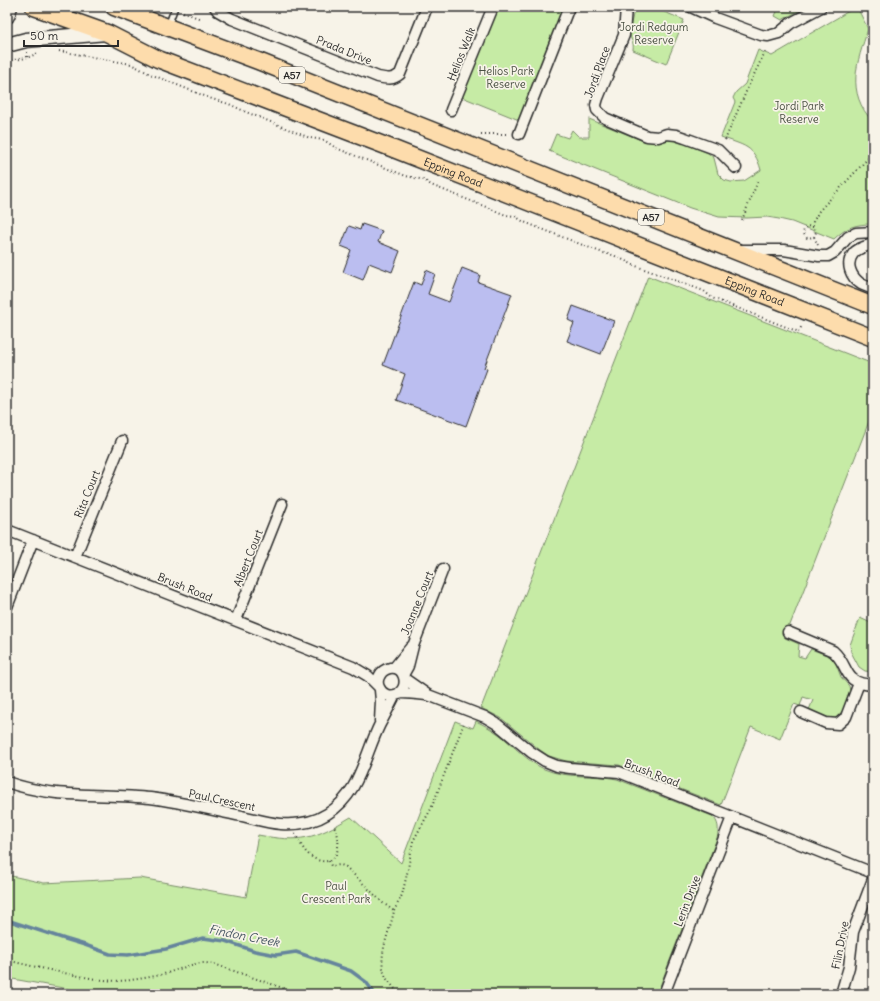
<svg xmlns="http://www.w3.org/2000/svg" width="880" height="1001" font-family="Delius,sans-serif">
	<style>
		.green { fill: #c6eba5; stroke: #788b68 }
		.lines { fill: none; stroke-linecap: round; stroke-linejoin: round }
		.stream { stroke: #65849c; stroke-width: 3.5 }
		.building { fill: #bbbef0; stroke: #2b2b2b }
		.lane-casing { stroke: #2b2b2b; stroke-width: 8 }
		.street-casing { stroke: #2b2b2b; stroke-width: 13 }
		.secondary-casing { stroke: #2b2b2b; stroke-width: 17 }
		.primary-casing { stroke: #2b2b2b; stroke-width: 19 }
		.path { stroke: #2b2b2b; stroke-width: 2; stroke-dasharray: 1 3; stroke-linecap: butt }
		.lane { stroke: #f7f3e8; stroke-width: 5 }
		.street { stroke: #f7f3e8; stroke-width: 10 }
		.secondary { stroke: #f7f3e8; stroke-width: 14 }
		.primary { stroke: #fddcac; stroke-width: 16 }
		.labels { text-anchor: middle; stroke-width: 3.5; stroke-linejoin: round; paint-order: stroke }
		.shield { fill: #f7f3e8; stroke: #686764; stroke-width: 1 }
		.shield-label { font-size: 10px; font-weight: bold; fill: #2b2b2b }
		.park-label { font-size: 11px; fill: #4a5143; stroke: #f7f3e8 }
		.street-label { font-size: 11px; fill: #2b2b2b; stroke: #f7f3e8 }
		.water-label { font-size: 12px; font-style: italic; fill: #485864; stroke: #f7f3e8 }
	</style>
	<rect width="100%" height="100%" fill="#f7f3e8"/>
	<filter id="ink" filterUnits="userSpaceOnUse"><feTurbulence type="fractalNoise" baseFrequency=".025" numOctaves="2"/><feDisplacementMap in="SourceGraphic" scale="8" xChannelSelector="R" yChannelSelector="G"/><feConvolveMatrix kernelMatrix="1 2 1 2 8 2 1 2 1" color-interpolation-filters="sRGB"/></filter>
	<g filter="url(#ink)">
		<path class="green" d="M498,7H538L568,10L524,122L462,97Z
			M636,7H652L684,20L666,64L633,50C634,40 631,42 630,35C629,30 633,12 636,7Z
			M779,7H806L782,20L775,16Z
			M854,8L858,9L868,29C857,63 845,91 873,122V224C855,224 847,227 834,239L792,222L779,219L767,217L747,218L719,217L690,208L549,151L556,134L568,138L572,130L579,137H589V119L644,141L659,142L668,140L678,141L708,153L714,158L718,174L724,180L731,182L744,181L761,170C754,145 744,146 721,137L735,102L733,98L736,92L745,84L758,50L772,56Z
			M648,276L873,364V411L785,638L799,644L798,656L805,658L811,649L829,656L833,660L836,664L841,677L849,686L850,691L843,710L836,719L829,718L809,710L813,700L803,697L800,706L794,704L780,739L751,727L721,805L619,765L566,761L549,756L540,750L501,718L481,708Z
			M860,618L873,624V672L865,671L859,667L851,652L850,645Z
			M455,721L473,728L476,721C484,725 492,729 500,735C514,746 527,761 544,769C567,779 593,774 617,779L712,816C719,822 719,829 717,838L657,994H208L197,990L180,994H97L7,978V875L44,883L140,878L246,897L258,835C301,843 314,839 351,817L401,863Z"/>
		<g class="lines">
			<path class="stream" d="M7,920L65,939L85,945L110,954L128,955L166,949L203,938L225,941L255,951L276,955L296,952L351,971L366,982L375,994"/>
		</g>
		<path class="building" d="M362,224L382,231L378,242L400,251L392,272L369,263L363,280L343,272L351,250L341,246L349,226L360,230Z
			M462,268L480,275L478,282L512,294L484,368L487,369L466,426L396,400L405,374L383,365L414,282L421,285L426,270L435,274L428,294L449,302Z
			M573,306L614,321L601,354L567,341L574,323L568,320Z"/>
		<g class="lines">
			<g class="lane-casing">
				<path id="lane" d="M147,17L151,7
					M168,26L175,7"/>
			</g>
			<g class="street-casing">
				<path id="street" d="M215,7L218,11L232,19L378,77C387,79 393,80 400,74L427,7
					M626,7L624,35L598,98L596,105L597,110L605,118L647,136L658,137L667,134L676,135L685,138L718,150L736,168
					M691,7L715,18L761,35L768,36L779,33L791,23L821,7
					M451,110L493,7
					M519,134L569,7
					M873,244C867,246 857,248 853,254C845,264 851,277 861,284C865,286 869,287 873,289
					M741,250H784L819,256H828L835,252L848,237L856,233L873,232
					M7,530L353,667L368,676L378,686
					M75,557L122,441
					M7,607L33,540
					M236,620L282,504
					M788,632L833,651C851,667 841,683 873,685
					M394,668L411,647
					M403,675L408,666L413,646L443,569
					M405,679L428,695L485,717L497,724L531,752L545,761L557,766L570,768L619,772L873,873
					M399,693C409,685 405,666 390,668C386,669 382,671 380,675C375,682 379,692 387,695C393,697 397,694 402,693C410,693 418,694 427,695
					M801,712L826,723L838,724L846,717L859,683
					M380,721L381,701L380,690
					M7,782C53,799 102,793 150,798C181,802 212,810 242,816C255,819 268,823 281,824C297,825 313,823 327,814C360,794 364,756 380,724C385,715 390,705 395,695
					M664,994L732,817
					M841,994L849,967L853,932L873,879"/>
			</g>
			<g class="secondary-casing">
				<path id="secondary" d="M7,16L10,7
					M7,45L26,40L106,33"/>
			</g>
			<g class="primary-casing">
				<g id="primary">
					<path id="s1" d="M34,7L107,33L158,59L386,146L873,338"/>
					<path d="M114,7L258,61L873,306"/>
				</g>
			</g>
			<path class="path" d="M183,12L201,19
				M59,51L131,64L150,74L212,99L229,104L246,112L310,138L324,140L336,148L406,176L424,180L431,185L506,215L515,216L524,222L603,253L613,255L636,266L704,291L712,298L799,332L802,325
				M27,52V58L38,53
				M7,61L27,58
				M481,134H509
				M725,140L749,85L765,52
				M742,220L758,181
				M813,227L807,226L804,229L803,233L807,238L814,237
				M814,237L818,245
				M814,237L816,232L813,227V222L819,211L873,153
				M295,834C299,840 302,848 307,853C318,864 336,866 338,847C339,839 338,833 334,826
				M329,861L331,866L341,865L346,867L383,903L394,911C390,932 375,959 387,979C391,984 395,989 399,994
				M394,911L402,895L407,874L413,841L431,809L464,723
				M7,960C26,965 45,969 64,973C85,977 109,983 131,980C145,978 160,976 173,971C190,966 196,961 214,964L300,994"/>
			<use href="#lane" class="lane"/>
			<use href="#street" class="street"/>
			<use href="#secondary" class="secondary"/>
			<use href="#primary" class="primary"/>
		</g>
	</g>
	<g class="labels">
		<g class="shield">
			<rect x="279" y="67" width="26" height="16" rx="3"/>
			<rect x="638" y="209" width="26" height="16" rx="3"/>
		</g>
		<g class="shield-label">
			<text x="292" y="79">A57</text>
			<text x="651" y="221">A57</text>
		</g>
		<g class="park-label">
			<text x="654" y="31">Jordi Redgum<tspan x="654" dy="13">Reserve</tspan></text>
			<text x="506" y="75">Helios Park<tspan x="506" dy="13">Reserve</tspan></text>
			<text x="799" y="110">Jordi Park<tspan x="799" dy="13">Reserve</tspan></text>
			<text x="336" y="890">Paul<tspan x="336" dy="13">Crescent Park</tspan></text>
		</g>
		<g class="street-label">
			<text transform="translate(344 50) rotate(22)" y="4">Prada Drive</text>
			<text transform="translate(461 54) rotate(-68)" y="4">Helios Walk</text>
			<text transform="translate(597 72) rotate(-70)" y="4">Jordi Place</text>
			<text dy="4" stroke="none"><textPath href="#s1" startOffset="451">Epping Road</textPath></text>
			<text dy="4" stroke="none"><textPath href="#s1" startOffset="775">Epping Road</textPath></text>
			<text transform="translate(87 494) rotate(-68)" y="4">Rita Court</text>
			<text transform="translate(248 558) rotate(-68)" y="4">Albert Court</text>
			<text transform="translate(185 587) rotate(22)" y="4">Brush Road</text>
			<text transform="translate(417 603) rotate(-68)" y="4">Joanne Court</text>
			<text transform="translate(652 773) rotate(21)" y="4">Brush Road</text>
			<text transform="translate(222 800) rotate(12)" y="4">Paul Crescent</text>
			<text transform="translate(687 901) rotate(-69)" y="4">Lerin Drive</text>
			<text transform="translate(840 945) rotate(-79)" y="4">Filin Drive</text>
		</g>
		<g class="water-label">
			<text transform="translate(244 936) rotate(11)" y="4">Findon Creek</text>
		</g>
	</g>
	<rect width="880" height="1001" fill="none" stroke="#f7f3e8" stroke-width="24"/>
	<rect x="12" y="12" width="856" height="977" fill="none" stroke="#2b2b2b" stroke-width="1.5" filter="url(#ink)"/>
	<path d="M24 40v6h94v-6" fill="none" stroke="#2b2b2b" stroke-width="2"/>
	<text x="30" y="40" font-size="12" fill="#2b2b2b" stroke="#f7f3e8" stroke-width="3" paint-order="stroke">50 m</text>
</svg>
